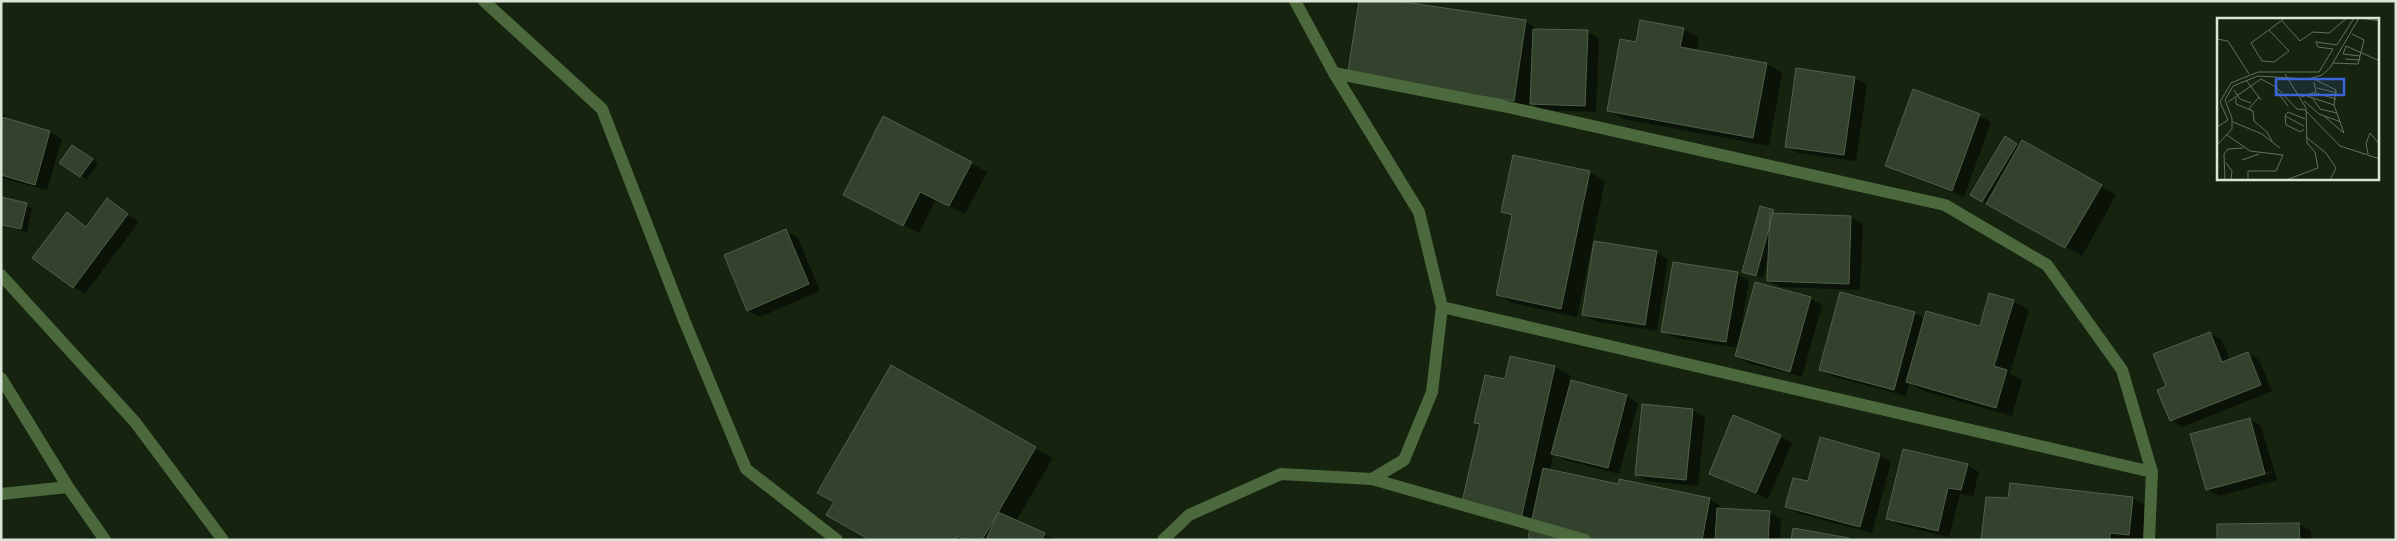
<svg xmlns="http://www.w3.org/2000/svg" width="2397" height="541" font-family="Commissioner,sans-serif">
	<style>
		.shadow { fill: #0007; fill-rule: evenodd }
		.building { fill: #33422c; stroke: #506049 }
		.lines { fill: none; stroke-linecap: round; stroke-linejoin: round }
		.minor { stroke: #4b693d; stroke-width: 12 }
		.inset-road { fill: none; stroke: #64715f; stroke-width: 1 }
		.view { fill: #3a65d8; fill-opacity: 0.15; stroke: #3a65d8; stroke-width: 2.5 }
		.inset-edge { fill: none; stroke: #dbe5d7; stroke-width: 2.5 }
	</style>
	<rect width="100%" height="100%" fill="#15230f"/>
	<path class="shadow" d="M1526,22L1540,30L1588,32L1599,38L1596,112L1543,110L1530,103L1529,109L1364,85Z
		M1683,29L1699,38L1697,51L1767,64L1782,73L1769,146L1624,119L1608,110L1637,43Z
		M1798,70L1855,78L1867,85L1856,161L1798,153L1787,146Z
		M1914,91L1980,116L1991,122L1964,197L1898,172L1886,166Z
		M1,113L5,115V119L50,132L62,139L47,190L1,178Z
		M2005,138L2020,146L2022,141L2116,195L2082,256L1972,194Z
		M78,150L98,163L87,179L81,176Z
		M971,163L987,172L965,214L936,199L919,233L860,203Z
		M1589,172L1605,181L1577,317L1512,303L1497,294L1513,218L1502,212Z
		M1,198L32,208L27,232L1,226Z
		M107,200L139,222L85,294L74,287L67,214L87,227Z
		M1774,211L1780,215L1851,217L1863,224L1860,290L1780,287L1768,280V257L1763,278L1744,271Z
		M786,231L798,238L820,291L760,317L748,310Z
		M1656,252L1668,259L1657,331L1595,321L1584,314Z
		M1738,274L1749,280L1740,334L1810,298L1822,305L1802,377L1748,363L1737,356L1739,348L1675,338L1663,331Z
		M1841,293L1915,313L1925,319L1981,328L2013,301L2029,310L2010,374L2022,380L2012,416L1923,391L1909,383L1906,396L1832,376L1820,370Z
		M2210,333L2222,340L2230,360L2248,353L2259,360L2272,391L2182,427L2171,420Z
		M1511,357L1555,367L1571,376L1569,381L1626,396L1638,403L1619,474L1564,460L1553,453L1550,471L1619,485L1710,499L1725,510L1769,512L1781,519L1780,540H1534L1529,537L1532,526L1479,514L1481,425L1476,422L1506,381Z
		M891,366L1053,458L1016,521L1055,540H872L835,502Z
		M1643,405L1693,410L1705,417L1698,486L1648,481L1636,474Z
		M2250,419L2261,426L2277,480L2219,496L2207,489ZM2271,471L2272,473L2215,489V487Z
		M1780,436L1792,443L1768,499L1710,473Z
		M1821,439L1880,455L1891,462L1872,533L1798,513L1787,506L1809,483Z
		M1967,465L1979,472L1973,496L1960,494L1949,537L1899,525L1888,518Z
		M2011,485L2133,498L2149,507L2145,540H1982L2009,500Z
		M2299,524L2311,531V540H2218V526Z"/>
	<path class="building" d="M1359,1H1397L1526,20L1514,101L1347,77Z
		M1640,20L1684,28L1680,47L1767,63L1753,138L1607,111L1620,39L1636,42Z
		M1533,29L1588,30L1585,106L1530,104Z
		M1796,68L1855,77L1844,155L1785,147Z
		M1913,89L1980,114L1952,191L1885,166Z
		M883,116L972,162L949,206L920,192L903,226L843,195Z
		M2,117L50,131L35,185L1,175Z
		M2005,136L2017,144L1982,202L1970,195Z
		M2022,140L2102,185L2065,248L1986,204Z
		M72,145L93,159L80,177L59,163Z
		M1513,155L1590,171L1561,309L1496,295L1512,215L1501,212Z
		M1,197L27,203L21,229L1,225Z
		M107,198L128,214L73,288L32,258L67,212L86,227Z
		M1760,206L1774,210L1756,276L1742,272Z
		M1770,213L1851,216L1849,284L1767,281Z
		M786,229L809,284L747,311L724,255Z
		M1594,241L1657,251L1645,325L1582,315Z
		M1673,262L1738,272L1726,342L1661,332Z
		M1755,282L1811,297L1790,372L1735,356Z
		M1840,292L1915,312L1894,390L1819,370Z
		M1989,293L2014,300L1994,366L2007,370L1996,408L1906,382L1926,311L1980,326Z
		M2210,332L2222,362L2248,352L2261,385L2170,421L2157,390L2166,386L2153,354Z
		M1510,356L1555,366L1521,519L1461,506L1480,424L1474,423L1485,375L1505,379Z
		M891,365L1036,447L982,540H964L958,536L956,540H870L826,515L834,502L817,493Z
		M1571,380L1627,395L1608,468L1551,454Z
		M1642,404L1693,409L1686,480L1635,475Z
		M1733,415L1781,435L1756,493L1709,474Z
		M2250,418L2265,474L2206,490L2190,434Z
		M1820,437L1880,454L1860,527L1785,507L1793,478L1808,481Z
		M1903,449L1968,464L1961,490L1948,488L1938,531L1886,519Z
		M1543,468L1618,484L1619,479L1710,498L1702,540H1538L1528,538Z
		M2010,483L2133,497L2129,535L2110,533V540H1981L1986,497L2008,498Z
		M1717,508L1770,511L1768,540H1715Z
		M998,512L1045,533L1042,540H986Z
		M2299,523L2300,540H2217V524Z
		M1793,528L1849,538V540H1791Z"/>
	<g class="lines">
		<path class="minor" d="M484,1L602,109L684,320L746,469L837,540
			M1295,1L1334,73L1503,106L1945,205L2047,265L2122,370L2152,472L2149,540
			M1,275L135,422L223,540
			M1442,307L2152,472
			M1,378L68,487L105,540
			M1372,479L1585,540
			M1,494L68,487
			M1163,540L1189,515L1281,474L1372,479L1404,460L1432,392L1442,307L1419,212L1334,73"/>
	</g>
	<g transform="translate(2217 18)">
		<rect width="162" height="162" fill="#15230f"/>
		<path class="inset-road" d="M144,0L163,3M65,3L83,23L96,14L112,15L130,0M52,12L72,33L57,44L45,43L34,25L68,0M0,21L11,23L32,56M129,28L126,36L143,38L147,22L135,16M129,28L163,43M128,41L143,42M116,45L141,46L143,38M68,56L89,90L90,125L98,134L101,150L69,162M95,60L119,72L117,87L127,115L108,99M29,62L44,82M100,70L120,75M58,71L71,88M17,72L23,81L34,85M99,75L119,81M90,78L117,87M84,79L99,74L97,64M19,80V86L36,93L37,103L50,114L55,123M96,81L103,91L120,95M87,83L102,96L124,104M11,84L44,61L59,69L80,91L89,92M32,91L42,79M89,93L123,128L163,141M68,98L69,107L84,114L87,111M68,98L71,94L88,101M68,98L87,108M16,104L45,116L63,130M0,109L11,102L3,84L14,65L41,54H102L116,31L101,29L99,24L120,27L137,0M10,117L33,133L66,137L59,153H31V162M89,119L109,135L119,150L113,162M0,127L15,111V100L8,82L16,68L41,58L91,61L105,57L113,50L142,0M151,136L149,125L153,115L163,127M25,142L42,136M9,145L15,153L14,162M8,162L7,136L11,131L26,130"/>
		<path class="view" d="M59,61H127V77H59Z"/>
		<rect width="162" height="162" class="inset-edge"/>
	</g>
	<rect width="2397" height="541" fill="none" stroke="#dbe5d7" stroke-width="5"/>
</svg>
